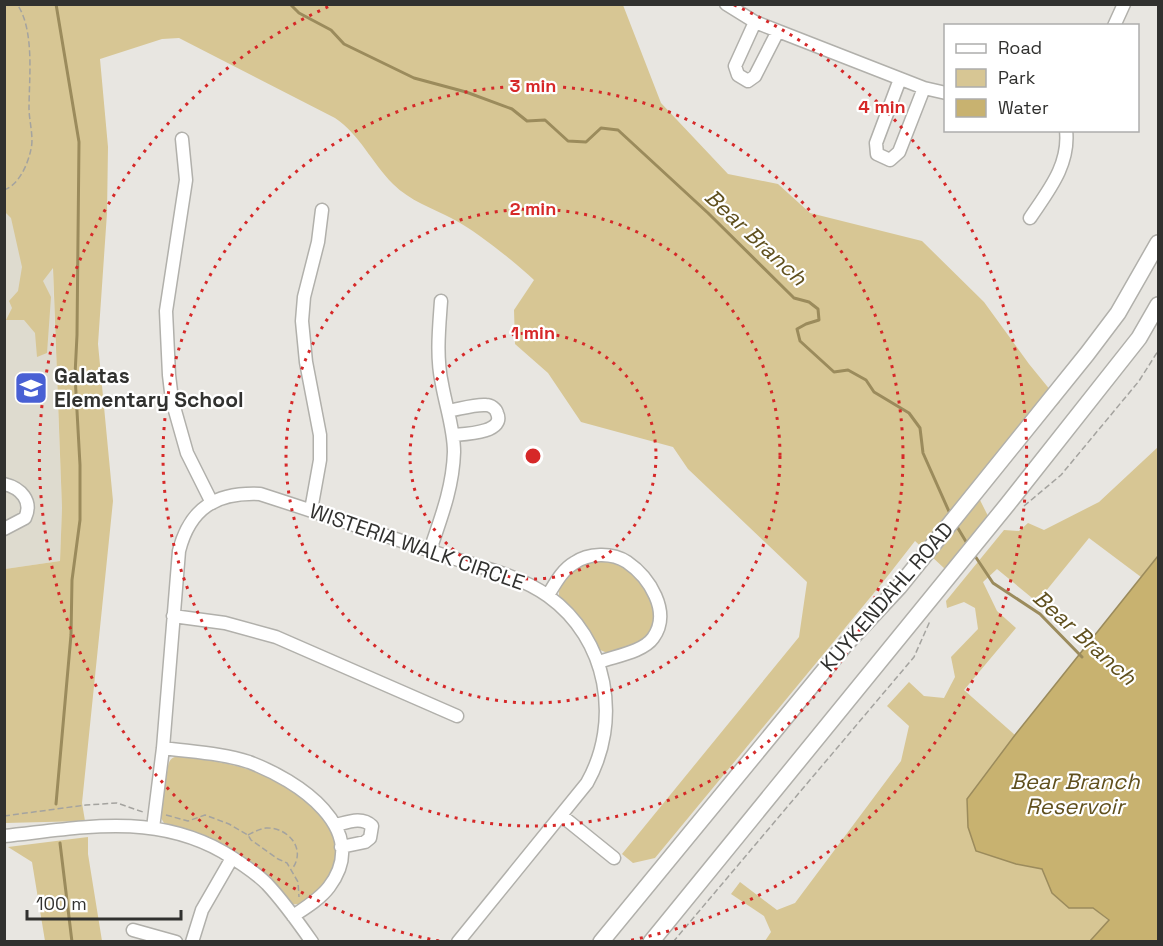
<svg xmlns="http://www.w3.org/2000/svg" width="1163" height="946" font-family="'Space Grotesk',sans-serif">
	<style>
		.built { fill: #dedbcf }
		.green { fill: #d7c694 }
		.water { fill: #c8b270; stroke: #9b8b5c; stroke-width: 1.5 }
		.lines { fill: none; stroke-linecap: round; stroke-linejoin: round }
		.stream { stroke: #9b8b5c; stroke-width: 3 }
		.minor-casing { stroke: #b1b0ab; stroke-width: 15 }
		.major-casing { stroke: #b1b0ab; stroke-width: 18 }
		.path { stroke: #a4a39f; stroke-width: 1.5; stroke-dasharray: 6 3; stroke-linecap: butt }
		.minor { stroke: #fff; stroke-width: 12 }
		.major { stroke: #fff; stroke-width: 15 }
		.ring { fill: none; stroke: #d62828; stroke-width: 3; stroke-dasharray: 3 6 }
		.labels { text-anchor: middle; stroke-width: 4.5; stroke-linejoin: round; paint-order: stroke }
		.poi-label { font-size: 21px; font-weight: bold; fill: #31312f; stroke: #fff; text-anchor: start }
		.street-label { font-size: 21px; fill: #31312f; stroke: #fff }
		.water-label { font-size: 22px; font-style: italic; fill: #60501e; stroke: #fff }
		.centre { fill: #d62828; stroke: #fff; stroke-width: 3 }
		.ring-label { font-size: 18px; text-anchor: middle; font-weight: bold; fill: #d62828; stroke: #fff; stroke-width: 4.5; stroke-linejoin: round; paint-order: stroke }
	</style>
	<rect width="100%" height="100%" fill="#e8e6e1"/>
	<path class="built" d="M50,200L62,508L60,561L5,569L4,204Z"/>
	<path class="green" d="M4,5H623L661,103L728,174L778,184L810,213L922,241L984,302L1029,364L1060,402L994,468L979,498L988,516L945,569L915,541L883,582L655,858L633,863L622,854L799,637L807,582L688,469L673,447L581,422L548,373L515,344L514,310L534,280C512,260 479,233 453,219C432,208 410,201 393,184C372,163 360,135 335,118L179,38L162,39L100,59L108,147L107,213L98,344L113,501L82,803L85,821L5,823V569L60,561L62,508L53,268L43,281L51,297L47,353L37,357L35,333L24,320H6L12,308L9,301L18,291L22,267L11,218L5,212Z
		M1158,447V556L1141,577L1089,538L1037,602L997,569L983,582L997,611L1016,628L964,690L1015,735L967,799L1016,864L1042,869L1052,893L1069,908H1093L1109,921L1090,941H765L771,932L764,916L731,894L740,882L777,910L795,903L901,761L909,726L887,706L909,682L924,696L944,698L955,677L951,657L978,629L975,608L964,602L947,608L946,601L1004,530L1019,531L1028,523L1044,530L1099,502Z
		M593,561C599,561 606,560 611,561C622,564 630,572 637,580C652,598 665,621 644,641C636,648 620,651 610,654L600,650L587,629L559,596C558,576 578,567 593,561Z
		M180,756C233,762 295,776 328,822C345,846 334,880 313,896C306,902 301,905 292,904L275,885L164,823L161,818V812L168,766C170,758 173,757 180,756Z
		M88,837V854L102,941H45L32,862L8,847Z"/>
	<path class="water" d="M1158,556V941H1090L1109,920L1093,908H1069L1052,893L1042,869L1016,864L976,851L968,827L967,799L1015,735Z"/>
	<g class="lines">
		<path class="stream" d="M56,4L79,142L77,335L75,375L80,465V520L72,580L71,635L56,804
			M290,4L299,13L331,30L344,44L414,78L466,92L512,109L527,121L545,120L568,141L586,142L601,128L618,130L708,213L794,298L809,302L818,309L819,320L806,324L797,329L800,341L834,372L848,370L866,380L874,392L909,413L920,428L923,453L951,516
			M956,525L968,545
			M973,553L993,583L1040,614L1082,657
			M60,843L72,942"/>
		<g class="minor-casing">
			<path id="minor" d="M726,4L755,22L778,31L924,88L946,93
				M755,22L735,66L738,75L748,81L755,76L778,31
				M1114,26L1124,4
				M900,79L876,143L877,154L890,160L899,152L924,88
				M182,139L186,180L166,311L169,375L172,400L187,453L212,503
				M1030,218C1048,191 1070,165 1066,130
				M448,411C460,409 475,404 486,405C491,405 496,409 497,413C506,433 464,434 453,435
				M4,484C21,488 33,501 25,518L4,529
				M311,510L320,460V435L306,362L302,321L304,297L318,242L322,210
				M430,550C441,518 453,487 454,452C454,429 446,407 442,384C436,357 439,329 441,301
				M548,595C555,584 562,570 574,563C588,553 612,552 627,562C649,577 672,612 653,638C643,652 615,656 599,662
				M173,616L225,623L276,637L457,716
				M163,748C192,752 222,753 249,762C297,780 373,829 329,887C320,899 305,908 293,916
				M562,816L614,858
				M336,825C348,822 362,816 372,826L370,838L365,842L341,847
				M153,828L163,748L179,551C190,508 216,492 260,494C322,514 384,535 446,556C480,567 519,575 548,596C608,639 622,721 587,783L458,942
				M4,836C81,828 152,812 223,852C238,861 254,871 267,884C284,902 298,922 312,942
				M133,930L176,942
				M192,942L202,910L232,858"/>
		</g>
		<g class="major-casing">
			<path id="major" d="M601,942L845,645L899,587L1087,354L1118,313L1158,243
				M651,942L1007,505L1139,338L1158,305"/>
		</g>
		<path class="path" d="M4,190C19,185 28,164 31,149C34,137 29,121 29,108C29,79 35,30 17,4
			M1024,506L1061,475L1139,381L1158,351
			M166,815L188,821L205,815L229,824L248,835L251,840L278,859L287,863L298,882L299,897
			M4,816L86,805L117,803L143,812
			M248,835C254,832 259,829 266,828C288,827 307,849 292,869
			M673,942L914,657L930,621"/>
		<use href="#minor" class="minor"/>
		<use href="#major" class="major"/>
	</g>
	<g class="ring">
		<circle cx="533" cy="456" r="123"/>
		<circle cx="533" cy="456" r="247"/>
		<circle cx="533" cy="456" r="370"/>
		<path d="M439 941A494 494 0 0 1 332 5M734 5A494 494 0 0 1 627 941"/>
	</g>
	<defs>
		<g id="school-square" transform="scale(1.725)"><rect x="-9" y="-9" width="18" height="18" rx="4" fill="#4960d4" stroke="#fff"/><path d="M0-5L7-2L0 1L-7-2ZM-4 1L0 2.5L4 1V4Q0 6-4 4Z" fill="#fff"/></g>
	</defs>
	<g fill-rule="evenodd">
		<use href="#school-square" x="31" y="388"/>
	</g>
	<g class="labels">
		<g class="poi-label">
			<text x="54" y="383">Galatas<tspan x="54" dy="24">Elementary School</tspan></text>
		</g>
		<g class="street-label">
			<text transform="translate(417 547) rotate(19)" y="7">WISTERIA WALK CIRCLE</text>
			<text transform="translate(887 597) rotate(-49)" y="7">KUYKENDAHL ROAD</text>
		</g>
		<g class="water-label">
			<text transform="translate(756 237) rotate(43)" y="8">Bear Branch</text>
			<text transform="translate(1085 637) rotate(42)" y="8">Bear Branch</text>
			<text x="1075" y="789">Bear Branch<tspan x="1075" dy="25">Reservoir</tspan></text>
		</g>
	</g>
	<circle cx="533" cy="456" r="9" class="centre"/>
	<g class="ring-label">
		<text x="533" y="92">3 min</text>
		<text x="882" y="113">4 min</text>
		<text x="533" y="215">2 min</text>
		<text x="533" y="339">1 min</text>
	</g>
	<rect width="1163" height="946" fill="none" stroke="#31312f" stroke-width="12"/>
	<rect x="944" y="24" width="195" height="108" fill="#ffffff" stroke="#adadac" stroke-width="1.5"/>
	<rect x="956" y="44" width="30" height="9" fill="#ffffff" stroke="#adadac" stroke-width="1.5"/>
	<text x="998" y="54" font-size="18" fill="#31312f">Road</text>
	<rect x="956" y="69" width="30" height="18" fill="#d7c694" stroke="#adadac" stroke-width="1.5"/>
	<text x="998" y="84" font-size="18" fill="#31312f">Park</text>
	<rect x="956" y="99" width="30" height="18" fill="#c8b270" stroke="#adadac" stroke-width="1.5"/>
	<text x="998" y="114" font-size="18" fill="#31312f">Water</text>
	<path d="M27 910v9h154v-9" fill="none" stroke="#31312f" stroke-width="3"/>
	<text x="36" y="910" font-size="18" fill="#31312f" stroke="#ffffff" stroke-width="4.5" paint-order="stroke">100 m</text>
</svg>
